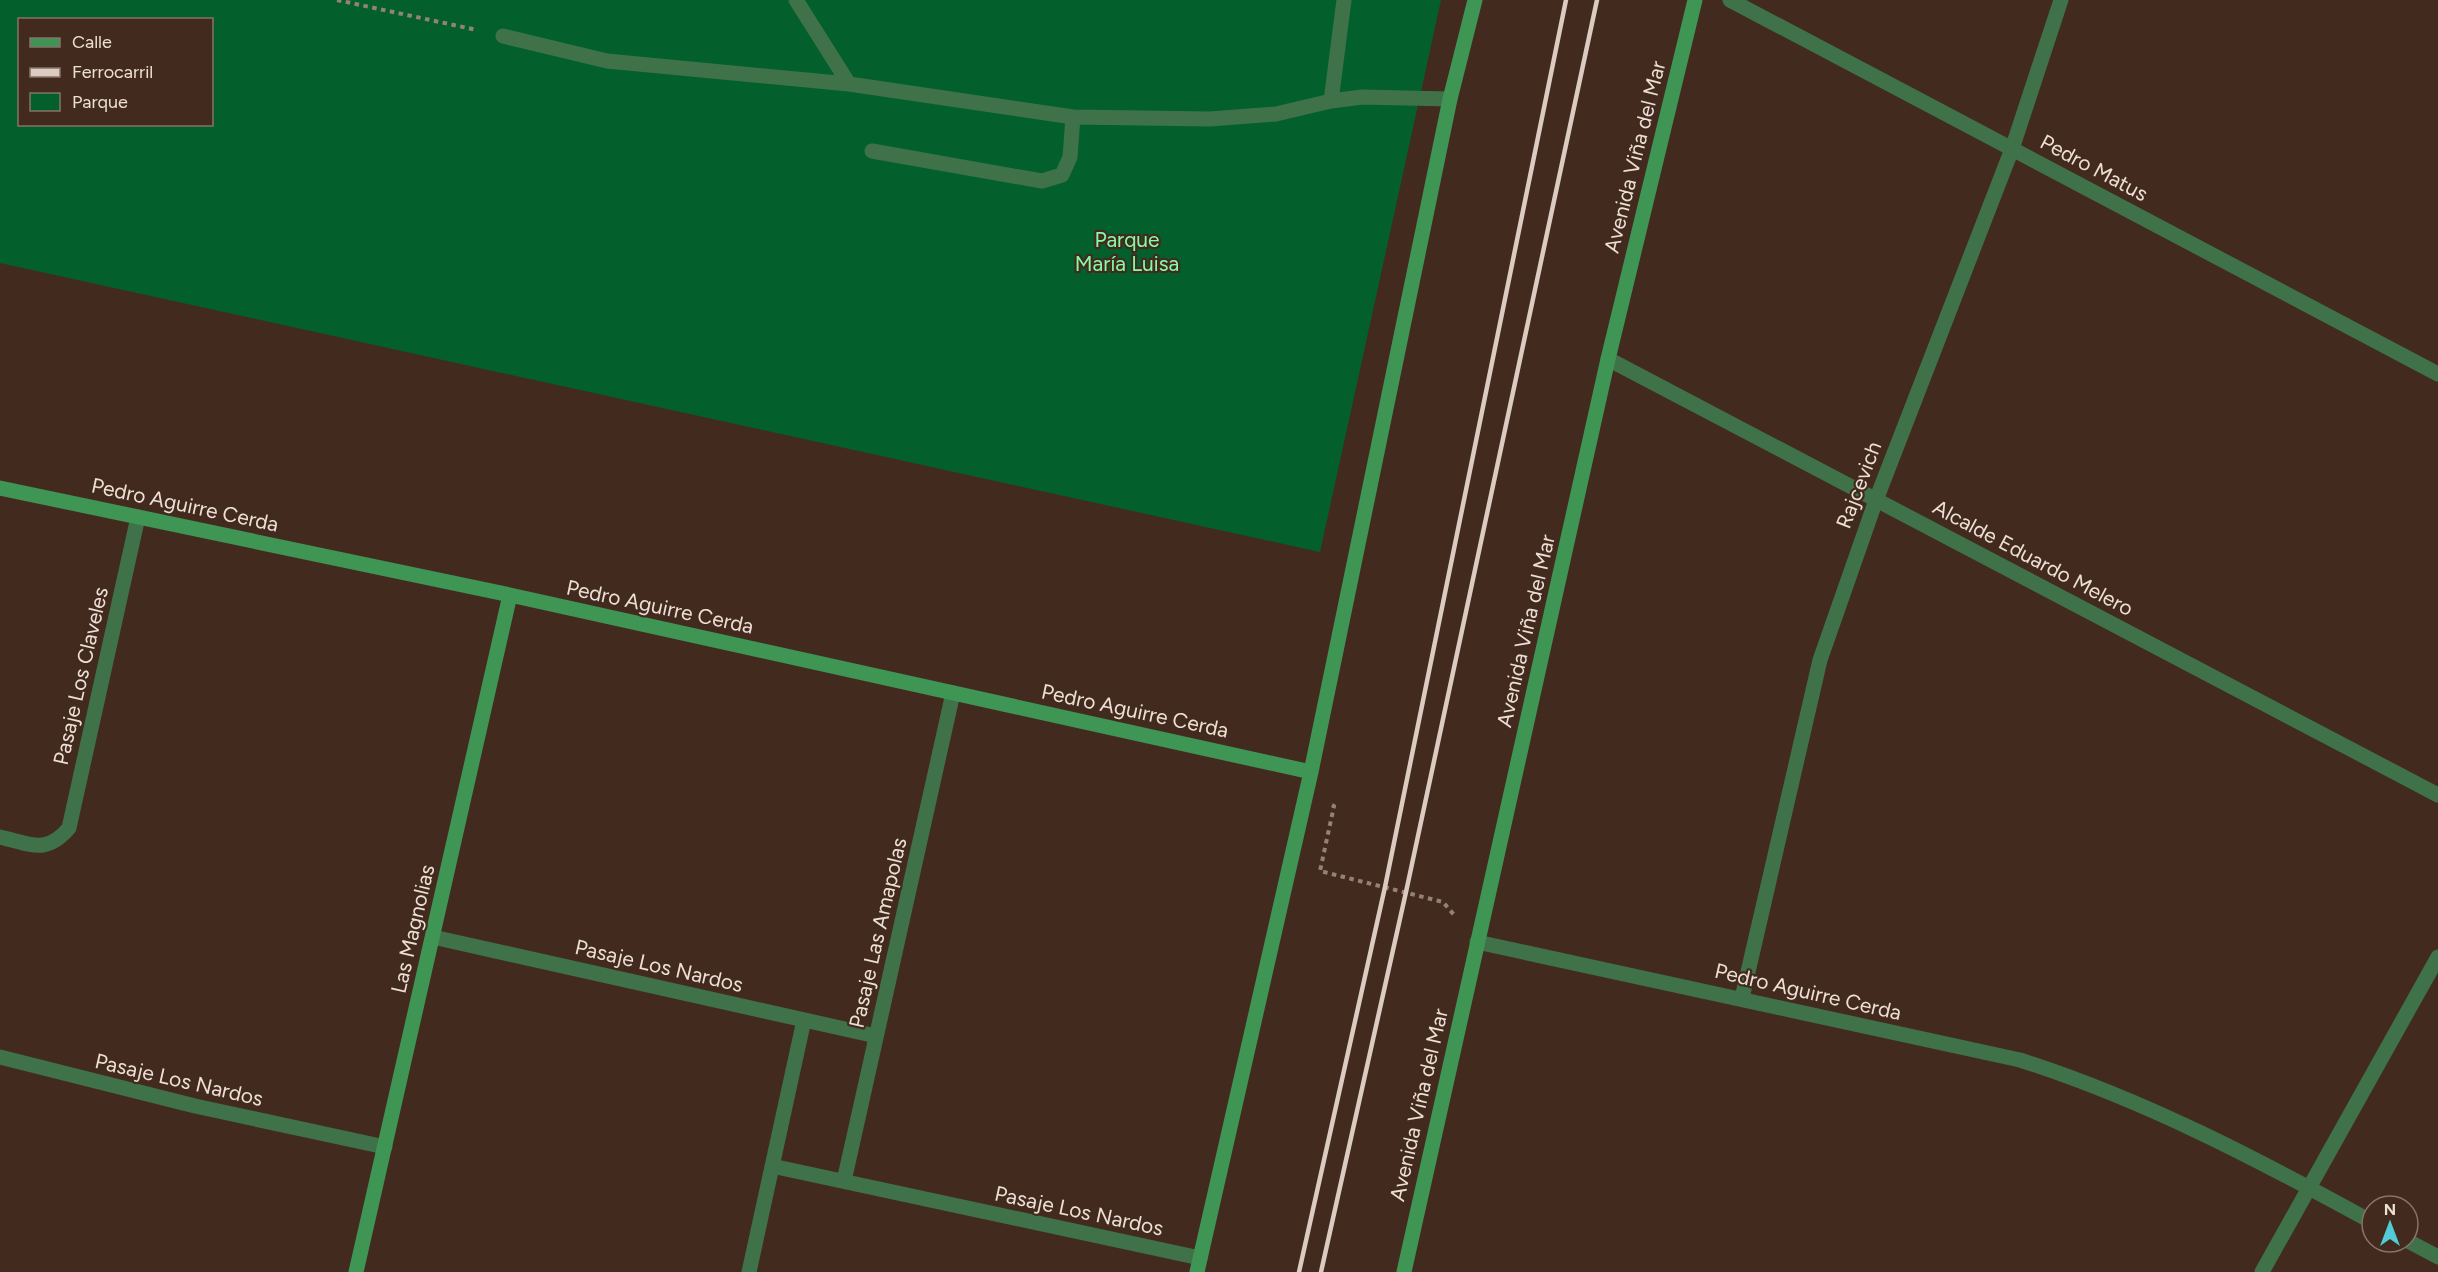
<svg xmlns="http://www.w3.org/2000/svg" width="2438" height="1272" font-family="Figtree,sans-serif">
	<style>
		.green { fill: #03602d; fill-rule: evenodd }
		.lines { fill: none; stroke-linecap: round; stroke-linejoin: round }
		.path { stroke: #958277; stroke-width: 4; stroke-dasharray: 4.5 4.5; stroke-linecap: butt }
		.lane { stroke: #3f7249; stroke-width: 15 }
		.street { stroke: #3f7249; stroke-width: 15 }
		.secondary { stroke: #3f9554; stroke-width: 15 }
		.rail { stroke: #dbcbc1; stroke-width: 4.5 }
		.labels { text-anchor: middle; stroke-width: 4.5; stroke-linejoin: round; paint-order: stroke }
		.street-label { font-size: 21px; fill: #eedfd6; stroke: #422b1e }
		.park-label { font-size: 21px; fill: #85fba7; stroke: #422b1e }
	</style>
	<rect width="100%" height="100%" fill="#422b1e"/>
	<path class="green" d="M0,0H1441L1320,552L0,263ZM20,20H212V124H20Z"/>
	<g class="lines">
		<path class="path" d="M337,0L477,30
			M1332,805L1334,806L1320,871L1443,902L1455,916"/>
		<path class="lane" d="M796,0L849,84
			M503,36L607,61L849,84L1073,117L1210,119L1276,114L1331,101L1362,97L1450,99
			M1331,101L1344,0
			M872,151L1042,181L1062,175L1070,157L1073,117"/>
		<path class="street" d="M1730,0L2438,374
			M1608,359L2438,795
			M0,837C31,844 46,855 69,828L138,517
			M433,937L876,1036
			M1477,942L2020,1060C2143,1099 2259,1160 2372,1222
			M1742,998L1820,660L1876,500L2012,149L2061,0
			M0,1057L195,1106L385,1147
			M772,1166L1200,1258
			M844,1181L953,693
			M2408,1241L2438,1257
			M749,1272L804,1020
			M2262,1272L2438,957"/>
		<path class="secondary" d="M0,488L510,595L1311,772
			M356,1272L510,595
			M1197,1272L1311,772L1450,99L1475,0
			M1404,1272L1608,359L1695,0"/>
		<path class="rail" d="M1299,1272L1385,887L1566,0
			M1321,1272L1406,892L1597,0"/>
	</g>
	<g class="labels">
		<g class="street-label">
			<text transform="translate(1635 157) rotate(-76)" y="7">Avenida Viña del Mar</text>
			<text transform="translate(2094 168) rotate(28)" y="7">Pedro Matus</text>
			<text transform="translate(1859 485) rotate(-69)" y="7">Rajcevich</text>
			<text transform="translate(185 505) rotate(12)" y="7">Pedro Aguirre Cerda</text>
			<text transform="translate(2033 558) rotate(28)" y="7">Alcalde Eduardo Melero</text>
			<text transform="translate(660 607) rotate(12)" y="7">Pedro Aguirre Cerda</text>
			<text transform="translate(1526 631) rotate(-77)" y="7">Avenida Viña del Mar</text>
			<text transform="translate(81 676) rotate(-77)" y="7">Pasaje Los Claveles</text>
			<text transform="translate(1135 711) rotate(12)" y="7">Pedro Aguirre Cerda</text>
			<text transform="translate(413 929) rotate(-77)" y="7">Las Magnolias</text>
			<text transform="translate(878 933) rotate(-77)" y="7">Pasaje Las Amapolas</text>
			<text transform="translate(659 966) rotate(13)" y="7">Pasaje Los Nardos</text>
			<text transform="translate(1808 992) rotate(13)" y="7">Pedro Aguirre Cerda</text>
			<text transform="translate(179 1080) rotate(13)" y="7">Pasaje Los Nardos</text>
			<text transform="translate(1419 1105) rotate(-77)" y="7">Avenida Viña del Mar</text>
			<text transform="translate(1079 1211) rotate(12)" y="7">Pasaje Los Nardos</text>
		</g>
		<g class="park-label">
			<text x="1127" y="247">Parque<tspan x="1127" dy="24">María Luisa</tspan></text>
		</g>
	</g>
	<rect x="18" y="18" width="195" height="108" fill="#422b1e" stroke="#877368" stroke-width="1.5"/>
	<rect x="30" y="38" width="30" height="9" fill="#3f9554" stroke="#877368" stroke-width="1.5"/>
	<text x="72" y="48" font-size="18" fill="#eedfd6">Calle</text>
	<rect x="30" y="68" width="30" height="9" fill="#dbcbc1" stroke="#877368" stroke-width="1.5"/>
	<text x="72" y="78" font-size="18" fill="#eedfd6">Ferrocarril</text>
	<rect x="30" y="93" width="30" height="18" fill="#03602d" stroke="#877368" stroke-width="1.5"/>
	<text x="72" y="108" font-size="18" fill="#eedfd6">Parque</text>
	<g transform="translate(2390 1224)"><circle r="28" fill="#422b1e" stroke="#877368" stroke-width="1.5"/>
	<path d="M0-4.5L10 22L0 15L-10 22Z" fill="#52cbd7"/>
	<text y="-9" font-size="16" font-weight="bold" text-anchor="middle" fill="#eedfd6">N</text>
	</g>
</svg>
